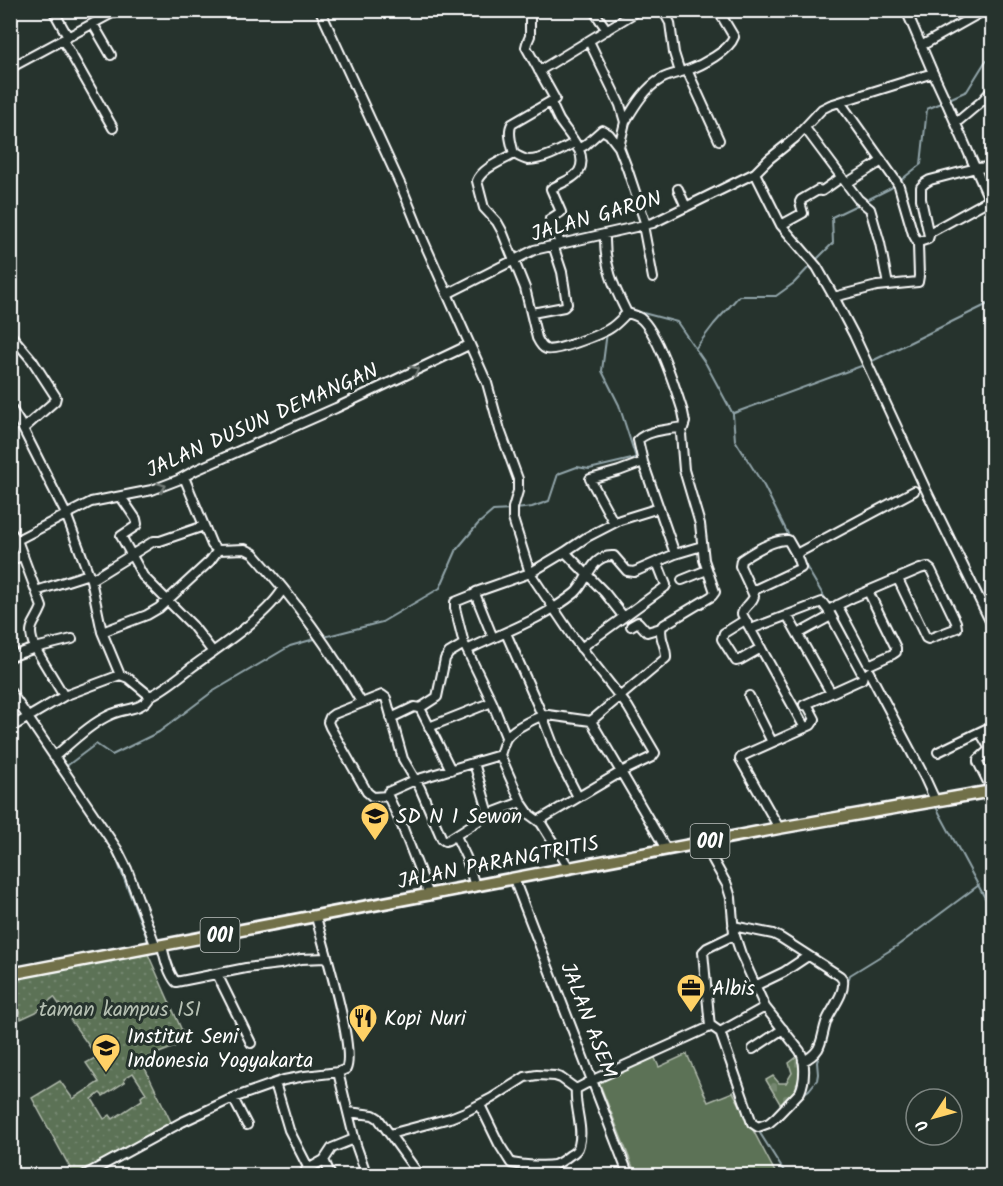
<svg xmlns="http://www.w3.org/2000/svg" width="1003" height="1186" font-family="Kalam,sans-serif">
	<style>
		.grass { fill: url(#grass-dots); stroke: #aeb8aa; stroke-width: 1.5; fill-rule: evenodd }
		.cemetery { fill: url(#cemetery-stones); stroke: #aeb8aa; stroke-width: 1.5 }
		.pitch { fill: #5c7256; stroke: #aeb8aa; stroke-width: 1.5 }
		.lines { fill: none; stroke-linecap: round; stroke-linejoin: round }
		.stream { stroke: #92a5aa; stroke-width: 2 }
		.minor-casing { stroke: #fff; stroke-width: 12 }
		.major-casing { stroke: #fff; stroke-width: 15 }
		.minor { stroke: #26332d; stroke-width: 8 }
		.major { stroke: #71704a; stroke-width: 10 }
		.oneway { stroke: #727a76 }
		.labels { text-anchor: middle; stroke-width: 6; stroke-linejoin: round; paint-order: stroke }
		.shield { fill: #26332d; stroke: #bec2c0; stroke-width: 1.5 }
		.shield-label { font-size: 20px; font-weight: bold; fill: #fff }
		.street-label { font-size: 21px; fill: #fff; stroke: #26332d }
		.poi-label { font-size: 21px; fill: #fff; stroke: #26332d; text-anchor: start }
		.park-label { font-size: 21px; fill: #b6c0b3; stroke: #26332d }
	</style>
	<defs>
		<pattern id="grass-dots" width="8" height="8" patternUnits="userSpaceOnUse" patternTransform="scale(1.5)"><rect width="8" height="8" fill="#5c7256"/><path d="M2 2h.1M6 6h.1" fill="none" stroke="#74876f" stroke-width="1.8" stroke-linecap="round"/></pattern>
		<pattern id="cemetery-stones" width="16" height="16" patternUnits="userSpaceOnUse" patternTransform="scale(1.5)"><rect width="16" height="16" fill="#5c7256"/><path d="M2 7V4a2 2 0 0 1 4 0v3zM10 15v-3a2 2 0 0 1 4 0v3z" fill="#74876f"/></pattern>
	</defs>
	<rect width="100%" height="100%" fill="#26332d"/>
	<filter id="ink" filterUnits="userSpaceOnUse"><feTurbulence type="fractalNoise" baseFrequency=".0167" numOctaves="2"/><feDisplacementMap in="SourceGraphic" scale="12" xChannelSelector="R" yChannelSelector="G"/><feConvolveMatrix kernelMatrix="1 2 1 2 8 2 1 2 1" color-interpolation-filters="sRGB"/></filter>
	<g filter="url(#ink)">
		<path class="grass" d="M148,954L187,1042L141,1060L172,1124L79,1175H74L32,1098L60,1081L73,1099L99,1082L86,1063L97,1057L54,997L36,1012L21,1019L10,978ZM133,1073L146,1093L141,1097L142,1100L113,1119L110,1115L104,1119L92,1099L100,1093L103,1096L125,1082L124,1079Z"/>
		<path class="cemetery" d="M797,1057L800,1059C800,1086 798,1086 782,1107L766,1080L773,1076L779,1083H786L792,1073L789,1063Z"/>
		<path class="pitch" d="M687,1054L708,1102L733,1092L775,1172L769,1176L636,1175L599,1082L654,1056L659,1067Z"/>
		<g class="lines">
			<path class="stream" d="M949,99L967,91L985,62L992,59
				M865,201L891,188L921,164L927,109L944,102
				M815,261L833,243L832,217L859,204
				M628,309L677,322L706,364L733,414L735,440L764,486L790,538
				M695,349L714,324L739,296H776L794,283L811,265
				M734,413L864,365L992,302
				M516,509L532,507L549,501L558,474L577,467L589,469L636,458L619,405L602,371L607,332
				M800,556L829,605
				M324,637L382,622L440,588L457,549L478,524L493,511L511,510
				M64,768L96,744L112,755L159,732L212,692L290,646L318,638
				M935,805L992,911
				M107,841L113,850L149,944
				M846,988L850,975L897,946L979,885
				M802,1095L809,1090L817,1080L818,1074L817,1062L821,1051
				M758,1130L787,1176"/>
			<g class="minor-casing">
				<path id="minor" d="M53,10L68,37
					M320,10L402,188L424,242L487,383L500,430L518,479V491L513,508V519L530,573L573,637L628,707L655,753L652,757L621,772L591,721L548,715C539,715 513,729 508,736C504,740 502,749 500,755L521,802L530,815L541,823L569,868
					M530,10V36L527,43L526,47L555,99L512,124C507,132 512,145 514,154C502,161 482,168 477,181L484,208L497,222L502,231L525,288L537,338C539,342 541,347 546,349C553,353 601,334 609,329C616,325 621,319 627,313
					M593,10L607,30
					M663,10L670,23L674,53L680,72
					M906,10L933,73L945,99L992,206
					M93,24L111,55
					M63,40L113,128
					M589,41L620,105L625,122L619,147L627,168L646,225
					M921,46L985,10
					M10,68L118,10
					M687,70L719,140
					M539,71L639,10
					M551,102C553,108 556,114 559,120C567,133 589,153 579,171C573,180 560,183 551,189L561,212L550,219L560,243
					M840,102L896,181L899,186L913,234L918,243
					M625,122C634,107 645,88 661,79C670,74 679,73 688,70C702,65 729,51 734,37L718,10
					M956,123L982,101L992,90
					M805,128L858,199L870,209L880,243L888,285
					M578,149L585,145L602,130L609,134L619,147
					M514,154C518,156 523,159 528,160C543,160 561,150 574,143
					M755,173L781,225L817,267L834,297L854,335L926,490L992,625
					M847,183L882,161
					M678,189L686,207
					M643,225L653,278
					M781,225L803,213L800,202L801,200L818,190L822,191L842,177
					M929,233L989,200
					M447,294L534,250L653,223L755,173L769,159L795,138L822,109L830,105L933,73
					M834,297L877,286L918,282L919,276L918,244L919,242L928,239L929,236L921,199V187L925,183L930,180L976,168L992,167
					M532,313L564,307L567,304L562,272L553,245
					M10,334L32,360L56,397L55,401L23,429
					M10,407L20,423L66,514L91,580L102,632L120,675
					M184,477L212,545L218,550L245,549L253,553C295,600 330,648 361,702
					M121,497L136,519L137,524L136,526L121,536L143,576L192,625L213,652
					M614,523L590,479L619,471L643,462
					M10,531L17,540L42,607C34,627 26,625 35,648L64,696
					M17,540L91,502L152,490L178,480L196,470L336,408L469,345
					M565,552L605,593L623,616
					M675,554L643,462L638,440C648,430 668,430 682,427
					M796,554L914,491
					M10,561L23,555
					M91,580L154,541H160L204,526
					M682,580L707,570
					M36,591L89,574
					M752,591L801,568L796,554L788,540C773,539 753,552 741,560L740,566L754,596C752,604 743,607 742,614L805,728
					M475,594L455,602V608L464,644L492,702L506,737
					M837,605L868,663L871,664L893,654L896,652V648L868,591
					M828,610L854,597L920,569L927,567L931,570L956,622L957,628L928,639L926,638L898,579
					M787,615L831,693L804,705
					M745,620L724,633L722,639L736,661L740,660L761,648
					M631,626L638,622L647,632L661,628
					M751,629L822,602L828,610L863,675L862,679L831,693
					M102,632L147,615L159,608L210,561L218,550
					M506,633L542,715L559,760L578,797
					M798,634L831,616
					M493,638L476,596V592L530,573L565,552L587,537L620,520L659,508
					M581,648L665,587L666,585L657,562
					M467,650C504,632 543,619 575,593C588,582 590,554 614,556L627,571L634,572L675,554L702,546
					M10,657L35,648L72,639
					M869,672L924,776L935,800
					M10,691L117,849L127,869L156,947
					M749,696L772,742
					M420,708L437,697L445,659L449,653L464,644
					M391,718L414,707L420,708L451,770
					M591,721L666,658C667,647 658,637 662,626L712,596L715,592L704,560L700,524L684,470L681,434L685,422L683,412C676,390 658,332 640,318C636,315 631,314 627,313C613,285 604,266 605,234
					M429,727L492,702
					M10,728L64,696L120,675L128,678L150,696
					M980,732L990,749L978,760V762L992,790
					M938,752L992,726
					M54,757C72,742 91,723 112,714C125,708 144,710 150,696C165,689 179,677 192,667C219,647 266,617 283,589
					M474,763L489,814
					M388,796L373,797L367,792L330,727L328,722L330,717L334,714L382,695L386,698L403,759L420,788L442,839L445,841L448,840L489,814L521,802
					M538,821L621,772L666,849
					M779,828L740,759L742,756L811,725L815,719L807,704
					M456,836L466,857L475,886
					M514,879L629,1176
					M429,895L402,826L388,796V792L415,780L500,755
					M733,926L773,934L781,938L840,976L843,980C845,994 832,1008 827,1020C823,1030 823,1040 818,1049C814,1055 810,1058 803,1061
					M162,946C165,958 168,973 176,982L246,968L280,964L301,959L326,958
					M217,974L251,1043
					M755,986L784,972L808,956
					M710,1025L720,1032L752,1123L758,1127L769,1123L776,1117L800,1092C805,1081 806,1062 800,1051L765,1007L741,954L734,933
					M720,1032L765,1007
					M753,1049L783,1029
					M338,1072L356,1145L367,1176
					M275,1083L289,1130L309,1169
					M576,1089L593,1080L710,1027L703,952L707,948L732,936L734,933L731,898L727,885L713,860L706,842
					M233,1098L247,1125
					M480,1105L499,1144L511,1163C522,1165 543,1167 554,1165C560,1163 565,1159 570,1155C574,1153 578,1150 579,1145C584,1127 574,1107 576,1089
					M348,1112L373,1115L378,1118L420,1176
					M390,1134L450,1118L465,1112L492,1098L525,1077L537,1075L555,1076L561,1078L576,1089
					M324,1160L332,1148L354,1139
					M306,1170L324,1160L331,1176
					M83,1176L182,1122L233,1098L284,1080L305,1076L339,1072L346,1069C356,1049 323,944 316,917"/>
			</g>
			<g class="major-casing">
				<path id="major" d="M10,974L779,828L992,791"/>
			</g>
			<use href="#minor" class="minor"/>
			<use href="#major" class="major"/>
		</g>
		<defs><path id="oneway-chevron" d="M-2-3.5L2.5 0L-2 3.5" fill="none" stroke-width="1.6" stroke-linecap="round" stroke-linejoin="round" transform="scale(1.5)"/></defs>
		<g class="oneway">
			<use href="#oneway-chevron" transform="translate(415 370) rotate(-25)"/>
			<use href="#oneway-chevron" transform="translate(162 487) rotate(-21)"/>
		</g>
	</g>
	<defs>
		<g id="school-pin" transform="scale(1.5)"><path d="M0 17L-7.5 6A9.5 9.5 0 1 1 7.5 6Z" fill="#ffd166" stroke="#26332d"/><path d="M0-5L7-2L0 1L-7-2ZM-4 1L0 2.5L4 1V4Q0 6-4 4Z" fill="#111"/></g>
		<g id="office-pin" transform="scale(1.5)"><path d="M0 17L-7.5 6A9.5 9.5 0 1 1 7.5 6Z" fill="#ffd166" stroke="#26332d"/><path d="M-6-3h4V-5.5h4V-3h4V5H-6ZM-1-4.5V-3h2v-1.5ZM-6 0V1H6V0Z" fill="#111"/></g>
		<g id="restaurant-pin" transform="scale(1.5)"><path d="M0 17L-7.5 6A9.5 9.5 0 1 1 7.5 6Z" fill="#ffd166" stroke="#26332d"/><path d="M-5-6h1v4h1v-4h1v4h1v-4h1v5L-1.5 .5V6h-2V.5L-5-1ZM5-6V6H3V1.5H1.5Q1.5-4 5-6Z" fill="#111"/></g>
		<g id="university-pin" transform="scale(1.5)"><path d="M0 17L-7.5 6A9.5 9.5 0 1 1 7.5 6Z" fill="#ffd166" stroke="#26332d"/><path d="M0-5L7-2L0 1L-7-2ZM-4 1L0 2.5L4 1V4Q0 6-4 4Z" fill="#111"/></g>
	</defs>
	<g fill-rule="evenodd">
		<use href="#school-pin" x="375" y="816"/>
		<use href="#office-pin" x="691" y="988"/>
		<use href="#restaurant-pin" x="363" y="1018"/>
		<use href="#university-pin" x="106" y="1048"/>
	</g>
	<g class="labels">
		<g class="shield">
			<rect x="690.5" y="824" width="39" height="34" rx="4.5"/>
			<rect x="200.5" y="918" width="39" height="34" rx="4.5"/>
		</g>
		<g class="shield-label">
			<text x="710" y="848">001</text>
			<text x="220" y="942">001</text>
		</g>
		<g class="street-label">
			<text transform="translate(596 216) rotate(-16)" y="7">JALAN GARON</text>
			<text transform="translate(262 420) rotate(-24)" y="7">JALAN DUSUN DEMANGAN</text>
			<text transform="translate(498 862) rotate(-11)" y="7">JALAN PARANGTRITIS</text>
			<text transform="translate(589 1020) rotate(69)" y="7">JALAN ASEM</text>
		</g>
		<g class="poi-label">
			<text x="396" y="823">SD N 1 Sewon</text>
			<text x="712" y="995">Albis</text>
			<text x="384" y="1025">Kopi Nuri</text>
			<text x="127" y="1043">Institut Seni<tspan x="127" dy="24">Indonesia Yogyakarta</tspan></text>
		</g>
		<g class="park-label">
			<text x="120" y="1016">taman kampus ISI</text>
		</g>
	</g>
	<rect width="1003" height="1186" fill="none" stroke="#26332d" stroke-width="36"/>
	<rect x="18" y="18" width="967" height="1150" fill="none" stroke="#fff" stroke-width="2" filter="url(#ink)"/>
	<g transform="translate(934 1117) rotate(234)"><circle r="28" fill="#26332d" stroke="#7d8581" stroke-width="1.5"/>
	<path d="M0-4.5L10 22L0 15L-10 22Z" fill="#ffd166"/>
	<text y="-9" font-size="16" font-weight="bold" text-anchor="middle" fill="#ffffff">U</text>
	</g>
</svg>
